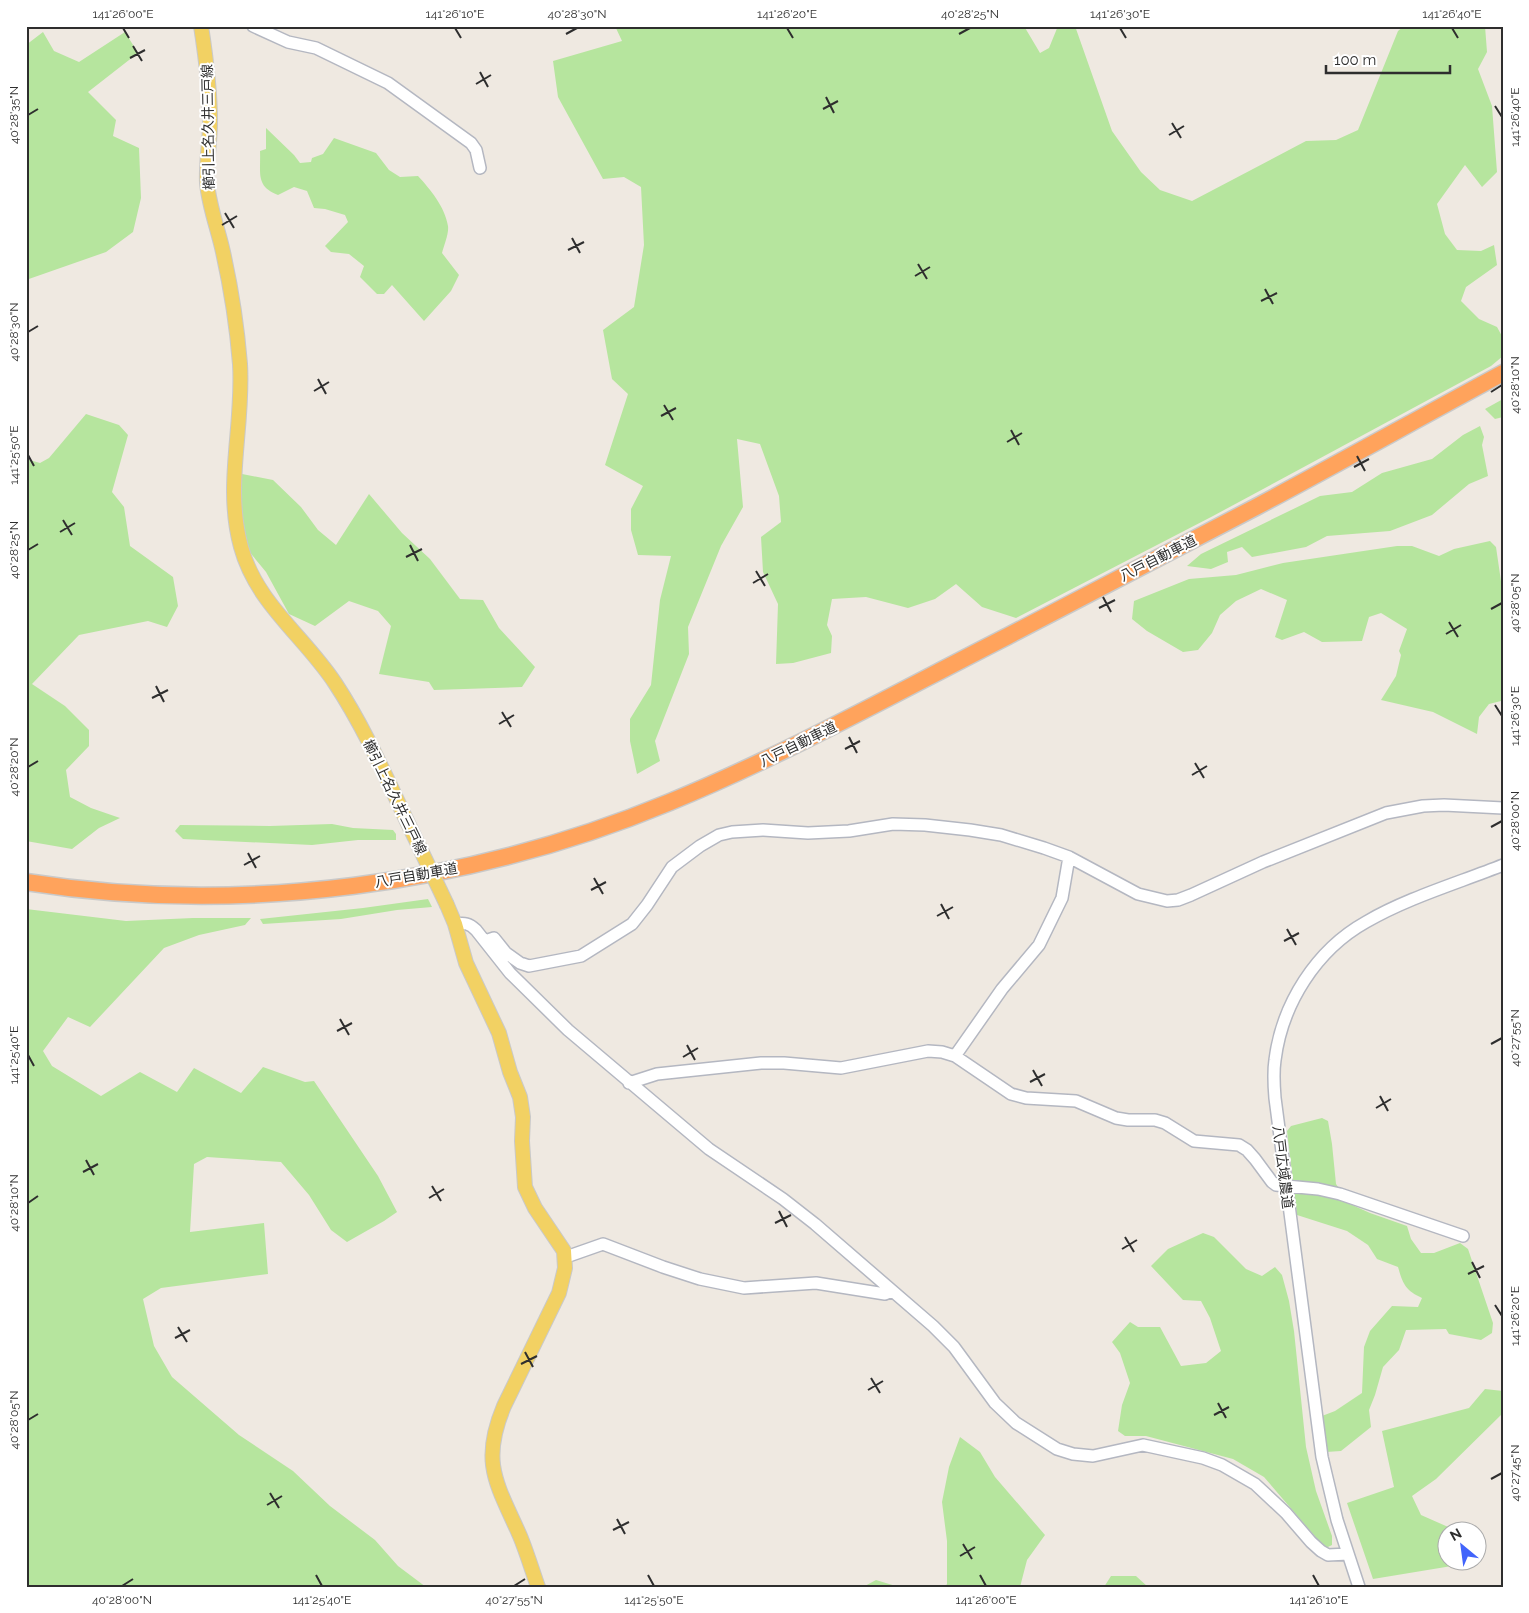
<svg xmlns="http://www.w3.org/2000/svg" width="1529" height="1613" font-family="Raleway,'Noto Sans JP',sans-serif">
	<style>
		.green { fill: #b6e59e }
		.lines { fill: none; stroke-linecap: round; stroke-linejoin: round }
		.minor-casing { stroke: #b4b7c1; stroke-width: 14 }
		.major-casing { stroke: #c9c9c9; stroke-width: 16 }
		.highway-casing { stroke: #c9c9c9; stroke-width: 19 }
		.minor { stroke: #fff; stroke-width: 11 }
		.major { stroke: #f2d163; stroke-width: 14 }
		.highway { stroke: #ffa35c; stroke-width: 16 }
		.major-bridge-casing { stroke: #c9c9c9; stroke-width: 16; stroke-linecap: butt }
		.major-bridge { stroke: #f2d163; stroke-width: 14 }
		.ticks { fill: none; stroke: #2e2e2e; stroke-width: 2 }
		.labels { text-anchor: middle; stroke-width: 4; stroke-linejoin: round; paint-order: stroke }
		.street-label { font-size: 14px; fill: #2e2e2e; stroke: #fff }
		.neatline { fill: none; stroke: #2e2e2e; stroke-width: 2 }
		.ticks-label { font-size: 12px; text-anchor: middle; fill: #2e2e2e }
	</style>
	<rect width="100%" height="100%" fill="#efe9e1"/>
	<path class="green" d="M615,26H1024L1040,53L1049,48L1058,26H1075L1112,131L1141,172L1160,190L1192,201L1306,141L1336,140L1358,130L1398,31L1404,26H1485L1487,52L1478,69L1492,106L1497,172L1482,187L1465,165L1437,204L1445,234L1457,250L1481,251L1494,245L1497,265L1466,287L1461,301L1479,319L1497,327L1503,338V356L1491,366L1213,516L1016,618L982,607L956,584L935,599L908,608L866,597L832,599L827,625L832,636L831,653L793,663L776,664L778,604L763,572L761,537L781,522L779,496L760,444L737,439L743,507L721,546L688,627L689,654L655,741L660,761L637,774L630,741V719L651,685L660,600L671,556L638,555L631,530V509L643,486L605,465L628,394L612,379L603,330L634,307L644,245L641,187L624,177L603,179L558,97L553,61L622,41Z
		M43,32L54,51L79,62L125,32L138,53L88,92L116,120L113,136L139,148L141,198L133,232L106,252L26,280V45Z
		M266,128L294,155L300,163L311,162L312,158L323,154L334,138L376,153L389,170L400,177L418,176C430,189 445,207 448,226C449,234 444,245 442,253L459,275L451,291L424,321L392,285L384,294H377L360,277L364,266L349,254L331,252L325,246L348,222L345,215L325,209L314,208L307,191L294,187L278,195C255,186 261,173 260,151L266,149Z
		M1503,399V417L1495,419L1485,409Z
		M86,414L119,425L128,435L112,492L124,507L130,546L173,577L178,606L167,627L148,621L79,635L32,684L65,706L89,730V746L66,770L70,797L91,808L120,818L99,828L72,849L26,841V459L40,463L49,458Z
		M1480,426L1484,437L1482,445L1488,476L1469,484L1432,515L1390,531L1327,536L1306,547L1252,557L1242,547L1227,552L1228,562L1211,569L1187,566L1201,554L1320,496L1352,492L1382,473L1432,459L1463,435Z
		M242,474L273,480L301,507L318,530L336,545L369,494L402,533L430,559L460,599L483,600L499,628L535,667L522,687L434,690L429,682L379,674L391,626L378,611L349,601L315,626L289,614L266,572L243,544L228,476Z
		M1490,541L1496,547L1503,595V696L1501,701L1489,704L1479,717L1477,734L1433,712L1381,700L1396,676L1401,655L1399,651L1407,629L1381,613L1369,617L1362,641L1322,642L1304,632L1282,640L1275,637L1287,600L1261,589L1236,601L1220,615L1212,633L1198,650L1183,652L1147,631L1132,619L1134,601L1189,579L1236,575L1283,563L1397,546H1412L1439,556L1454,549Z
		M332,824L353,828L393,830L396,834V840H358L312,845L183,839L175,831L180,825L270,826Z
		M428,899L432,907L397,910L341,919L263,924L260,919L363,908Z
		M26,909L126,921L193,918H251L245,925L199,935L164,948L90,1027L68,1017L43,1051L52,1066L101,1096L140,1072L177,1092L194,1068L241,1093L263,1067L305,1082L314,1081L378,1176L397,1212L384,1221L347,1242L331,1230L309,1195L281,1162L207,1157L194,1164L190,1232L264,1223L268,1274L161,1288L143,1299L154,1346L172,1377L239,1435L293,1471L330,1506L375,1540L398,1566L426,1587H26Z
		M1322,1118L1328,1121L1332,1144L1336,1184L1350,1204L1370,1213L1407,1226L1411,1239L1421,1253H1434L1460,1243L1468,1249L1493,1323L1492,1333L1481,1340L1449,1334L1446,1329L1406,1330L1399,1350L1383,1367L1375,1395L1369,1410L1371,1427L1341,1451L1326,1452L1322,1416L1335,1411L1362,1393L1364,1347L1370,1331L1392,1306L1418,1307L1422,1298C1405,1290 1403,1284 1398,1267L1377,1259L1368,1245L1347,1231L1297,1215L1287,1131L1291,1126Z
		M1203,1233L1214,1237L1246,1269L1262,1276L1275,1267L1282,1275L1289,1301L1294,1331L1306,1447L1316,1491L1332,1536V1545L1326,1548L1318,1540L1264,1477L1233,1459L1146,1436H1125L1118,1431L1122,1405L1130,1383L1120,1353L1112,1342L1130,1322L1138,1327H1160L1181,1366L1206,1363L1221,1351L1210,1318L1201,1301L1183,1300L1151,1266L1168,1249Z
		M1485,1389L1503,1391V1413L1436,1479L1412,1496L1421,1515L1455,1530H1446V1560L1475,1561L1476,1562L1373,1579L1347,1503L1394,1487L1382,1431L1469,1408Z
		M960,1437L980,1452L995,1477L1045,1535L1027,1560L1020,1587H945L947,1584V1541L942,1502L949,1467Z
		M1111,1576H1136L1148,1587H1104Z
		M876,1580L899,1587H863Z"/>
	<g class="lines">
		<g class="minor-casing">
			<path id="minor" d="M253,26L288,42L316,48L388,83L471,143L476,150L480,168
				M455,924C465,923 469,923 476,930L510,973L568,1030L709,1149L783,1199L815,1224L933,1326L954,1347L995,1403L1016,1423L1057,1449L1073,1454L1093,1456L1143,1445L1203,1458L1222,1465L1255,1484L1286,1513L1311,1542L1321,1551L1328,1555L1348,1554
				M485,941L494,938L506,953L520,963L529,966L581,956L632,924L647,905L672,867L700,846L719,835L732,832L763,830L808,833L849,831L893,824L925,825L970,830L1001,835L1044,848L1069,857L1138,894L1167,901L1178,900L1191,895L1263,862L1386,813L1423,806L1444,805L1503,808
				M955,1056L1002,989L1039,945L1062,898L1069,857
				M629,1083L657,1074L761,1063H784L841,1068L928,1051L942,1052L955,1056L1011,1094L1026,1098L1076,1101L1116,1118L1128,1120H1155L1165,1123L1194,1141L1239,1145L1247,1150L1255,1159L1272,1182L1276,1185L1318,1189L1340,1194L1463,1236
				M566,1257L603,1244L663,1267L700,1279L744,1288L816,1283L885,1294L892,1291
				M1359,1587L1337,1520L1322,1457L1275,1098C1274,1086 1273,1073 1275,1060C1282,1004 1316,950 1366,922C1407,898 1458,883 1503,865"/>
		</g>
		<g class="major-casing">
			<path id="major" d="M201,26C206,58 210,90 210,122C210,142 206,163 207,183C209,206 218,229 223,252C231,288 237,326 240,364C244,427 224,485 241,547C256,603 304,636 335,683C368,733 391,789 417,842
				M447,905L455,924L466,963L499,1033L510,1072L520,1097L523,1117L522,1141L525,1187L535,1208L564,1251L565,1268L559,1293L504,1406C480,1463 497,1484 520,1536C527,1553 532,1570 538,1587"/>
		</g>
		<g class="highway-casing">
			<path id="highway" d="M26,882C241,916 470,885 670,802C786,754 896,693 1008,636C1091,593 1174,550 1256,507C1339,463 1421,417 1503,373"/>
		</g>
		<use href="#minor" class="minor"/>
		<use href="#major" class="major"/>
		<use href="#highway" class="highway"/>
		<g class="major-bridge-casing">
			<path id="major-bridge" d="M417,842L447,905"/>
		</g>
		<use href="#major-bridge" class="major-bridge"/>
	</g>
	<path class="ticks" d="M123,28L129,38M455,28L461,38M787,28L793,38M1120,28L1126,38M1452,28L1458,38M566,34L577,28M959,34L970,28M133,46L142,61M130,58L145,50M480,72L488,87M476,84L491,75M826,97L834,113M1495,106L1502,117M823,109L838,101M28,115L38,109M1172,123L1181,138M1169,135L1184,126M225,213L234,228M222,225L237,216M572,238L580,253M568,250L584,242M918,264L927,279M915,276L930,267M1265,289L1273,304M1261,301L1277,293M28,332L38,326M318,379L326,394M314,391L329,382M1491,392L1502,385M664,405L673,420M661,416L676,408M1011,430L1019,445M1007,442L1022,433M28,455L34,466M1357,456L1365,471M1354,467L1369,459M63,520L72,535M60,532L75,523M410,545L418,561M28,550L38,544M406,557L422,549M756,571L765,586M753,583L768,574M1103,597L1111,612M1099,608L1115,600M1491,609L1502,603M1449,622L1458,637M1446,634L1461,625M156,686L164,702M152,698L168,690M1495,705L1502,716M502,712L511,727M499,724L514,715M849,737L857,753M845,749L860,741M1195,763L1204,778M28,767L38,761M1192,775L1207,766M1491,827L1502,821M248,853L256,868M244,865L260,856M594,878L603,894M591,890L606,882M941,904L949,919M937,916L953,907M1287,929L1296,945M1284,941L1299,933M340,1019L349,1035M337,1031L352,1023M1491,1044L1502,1038M687,1045L695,1060M28,1055L34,1066M683,1057L698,1048M1033,1070L1042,1086M1030,1082L1045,1074M1380,1096L1388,1111M1376,1108L1391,1099M86,1160L94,1175M83,1172L98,1164M432,1186L441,1201M429,1198L444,1189M28,1203L38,1196M779,1211L787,1227M775,1223L791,1215M1125,1237L1134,1252M1122,1249L1137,1240M1472,1262L1480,1278M1468,1274L1484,1266M1495,1305L1502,1316M178,1327L187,1342M175,1338L190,1330M525,1352L533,1367M521,1364L537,1356M871,1378L880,1393M868,1390L883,1381M1218,1403L1226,1418M1214,1415L1229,1407M28,1420L38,1414M1491,1479L1502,1473M270,1493L279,1508M267,1505L282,1496M617,1519L625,1534M613,1530L629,1522M963,1544L972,1559M960,1556L975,1547M316,1575L322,1586M648,1575L654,1586M980,1575L986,1586M1313,1575L1319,1586M122,1586L133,1579M514,1586L525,1579"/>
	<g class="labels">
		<g class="street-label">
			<text transform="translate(208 127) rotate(-91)" y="5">櫛引上名久井三戸線</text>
			<text transform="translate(1158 558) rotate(-27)" y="5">八戸自動車道</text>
			<text transform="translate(798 744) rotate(-26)" y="5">八戸自動車道</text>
			<text transform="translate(395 797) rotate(64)" y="5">櫛引上名久井三戸線</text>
			<text transform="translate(416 875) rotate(-10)" y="5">八戸自動車道</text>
			<text transform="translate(1283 1167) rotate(83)" y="5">八戸広域農道</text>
		</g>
	</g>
	<rect width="1529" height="1613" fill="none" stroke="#ffffff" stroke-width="55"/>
	<g transform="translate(1462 1546) rotate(331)"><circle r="24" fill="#ffffff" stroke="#ababab"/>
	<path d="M0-4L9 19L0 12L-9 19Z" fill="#4264fb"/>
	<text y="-8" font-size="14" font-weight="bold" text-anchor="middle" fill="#2e2e2e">N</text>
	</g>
	<path d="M1326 65v8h124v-8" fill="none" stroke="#2e2e2e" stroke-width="2.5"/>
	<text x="1334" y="65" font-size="15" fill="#2e2e2e" stroke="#ffffff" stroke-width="4" paint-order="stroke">100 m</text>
	<rect x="28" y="28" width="1474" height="1558" class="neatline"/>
	<g class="ticks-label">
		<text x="123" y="18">141°26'00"E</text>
		<text x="455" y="18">141°26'10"E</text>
		<text x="577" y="18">40°28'30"N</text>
		<text x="787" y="18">141°26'20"E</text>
		<text x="970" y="18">40°28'25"N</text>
		<text x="1120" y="18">141°26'30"E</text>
		<text x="1452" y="18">141°26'40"E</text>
		<text transform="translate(14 115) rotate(-90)" y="4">40°28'35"N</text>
		<text transform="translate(1515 117) rotate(-90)" y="4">141°26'40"E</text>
		<text transform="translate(14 332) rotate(-90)" y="4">40°28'30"N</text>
		<text transform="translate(1515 385) rotate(-90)" y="4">40°28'10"N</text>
		<text transform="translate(14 455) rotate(-90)" y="4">141°25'50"E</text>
		<text transform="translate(14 550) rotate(-90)" y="4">40°28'25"N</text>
		<text transform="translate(1515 603) rotate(-90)" y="4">40°28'05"N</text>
		<text transform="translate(1515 716) rotate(-90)" y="4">141°26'30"E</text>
		<text transform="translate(14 767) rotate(-90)" y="4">40°28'20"N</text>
		<text transform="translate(1515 821) rotate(-90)" y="4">40°28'00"N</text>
		<text transform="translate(1515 1038) rotate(-90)" y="4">40°27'55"N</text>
		<text transform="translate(14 1055) rotate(-90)" y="4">141°25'40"E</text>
		<text transform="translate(14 1203) rotate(-90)" y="4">40°28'10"N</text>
		<text transform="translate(1515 1316) rotate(-90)" y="4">141°26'20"E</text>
		<text transform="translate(14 1420) rotate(-90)" y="4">40°28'05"N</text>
		<text transform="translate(1515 1473) rotate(-90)" y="4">40°27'45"N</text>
		<text x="122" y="1604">40°28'00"N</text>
		<text x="322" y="1604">141°25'40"E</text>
		<text x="514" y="1604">40°27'55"N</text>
		<text x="654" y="1604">141°25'50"E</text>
		<text x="986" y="1604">141°26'00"E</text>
		<text x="1319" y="1604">141°26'10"E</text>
	</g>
</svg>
